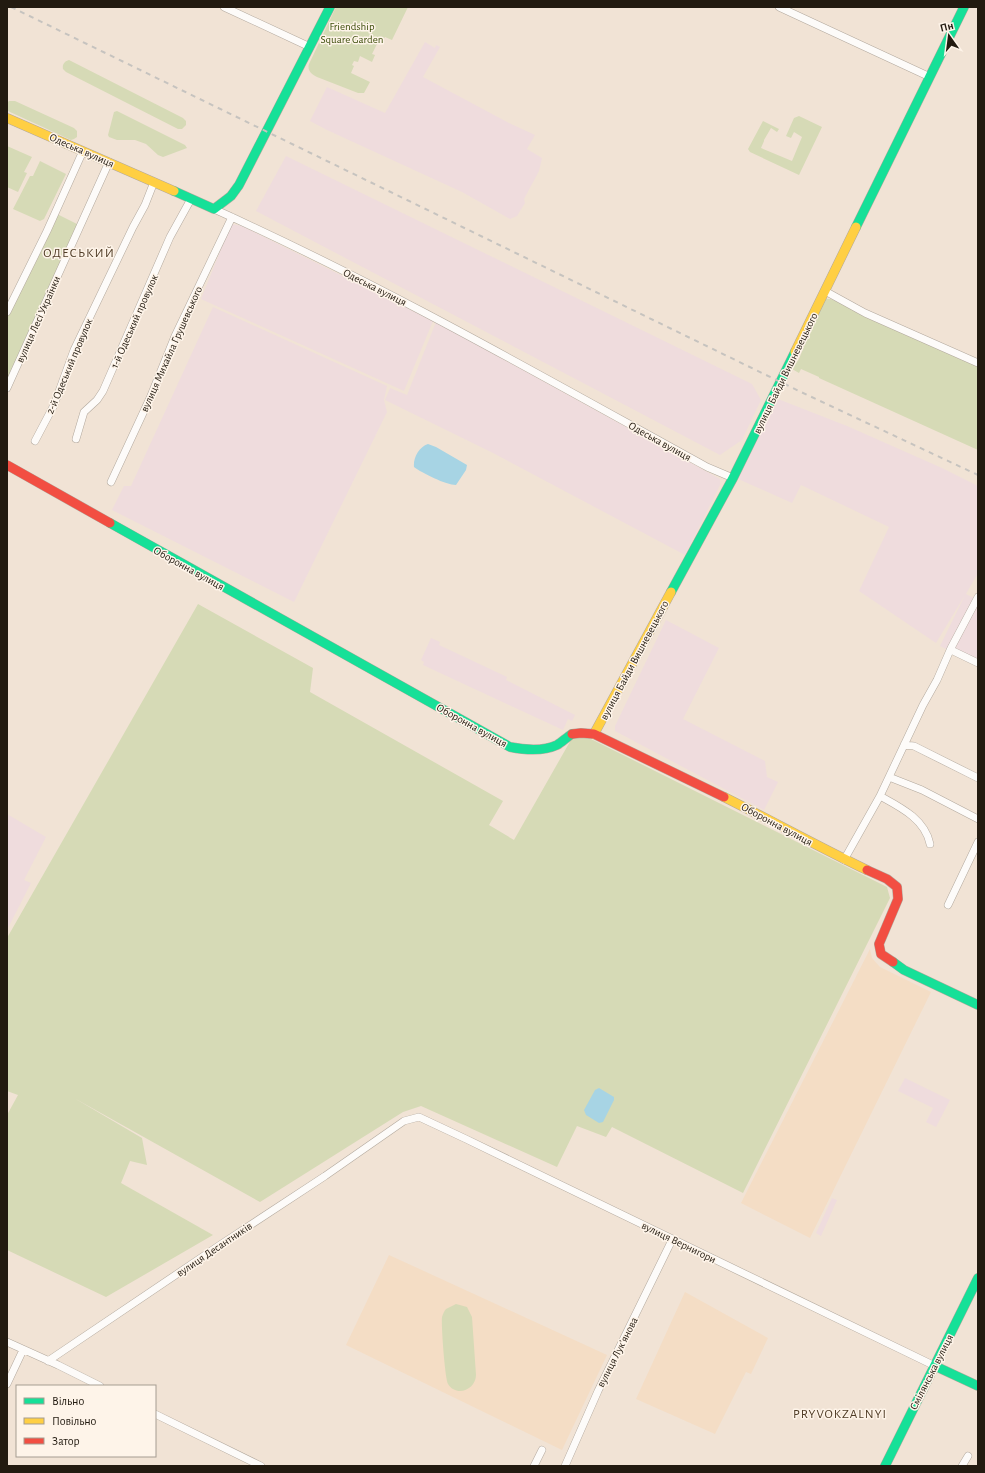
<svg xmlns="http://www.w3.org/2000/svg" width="985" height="1473" font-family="'Alegreya Sans',sans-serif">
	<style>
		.built { fill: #f4ddc5 }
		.industrial { fill: #efdcdd }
		.green { fill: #d6dab6 }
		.water { fill: #a7d4e4 }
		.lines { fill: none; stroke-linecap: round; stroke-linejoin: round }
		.street-casing { stroke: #b2a89d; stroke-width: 8 }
		.fast-casing { stroke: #b2a89d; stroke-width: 10 }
		.slow-casing { stroke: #b2a89d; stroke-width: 10 }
		.jam-casing { stroke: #b2a89d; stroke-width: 10 }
		.street { stroke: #fdfbf9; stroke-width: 7 }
		.fast { stroke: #16e098; stroke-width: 9 }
		.slow { stroke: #ffcf43; stroke-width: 9 }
		.jam { stroke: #f24e42; stroke-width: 9 }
		.rail { stroke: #c6c3bf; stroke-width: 2; stroke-dasharray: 5 5; stroke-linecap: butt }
		.labels { text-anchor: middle; stroke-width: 3; stroke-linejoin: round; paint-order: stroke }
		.park-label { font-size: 11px; fill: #3c4d0b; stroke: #fef4e9 }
		.street-label { font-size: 11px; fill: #221a10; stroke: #fef4e9 }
		.quarter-label { font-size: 13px; letter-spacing: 1px; fill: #513d27; stroke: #fef4e9 }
	</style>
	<rect width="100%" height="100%" fill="#f1e3d5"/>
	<path class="built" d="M870,949L872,958L880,967L931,992L810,1238L741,1203Z
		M389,1255L607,1355L562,1450L346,1345Z
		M685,1292L768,1338L751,1374L746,1372L715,1434L636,1399Z"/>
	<path class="industrial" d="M425,42L435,48L436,45L440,47L423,77L509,123L535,135L527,149L542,158L539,171L524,199L525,203L517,216L510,219L462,192L327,130L310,121L327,87L385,113Z
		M286,156L752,384L761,400L742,440L720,455L256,211Z
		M231,224L242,226L433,321L404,391L201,299Z
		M213,307L387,386L384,400L387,412L294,602L112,510L124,486H131Z
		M436,322L720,479V485L685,555L493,453L385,400L390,388L407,395Z
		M778,399L847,426L942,468L978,486V573L966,594L978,600V665L940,646L965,595L936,643L859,591L889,527L801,485L792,503L736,478Z
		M666,620L719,648L683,719L765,761L767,777L778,782L764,810L615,731V726Z
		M431,638L440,642L439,645L507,677L506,680L575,715L572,721L568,719L563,730L423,665L424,662L421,660Z
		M7,814L46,837L24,880L31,883L7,930Z
		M905,1078L950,1100L936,1127L926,1122L933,1108L898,1091Z
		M832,1198L837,1200L821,1236L816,1233Z"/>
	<path class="green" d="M336,7H408L392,40L385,37L381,43L378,42L372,54L375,55L372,62L360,56L358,62L354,61L352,65L354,66L351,73L370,82L364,93H358L317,77C311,74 307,70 309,64Z
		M69,60L183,118L186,121V125L182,129H178L66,72L63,69C62,64 65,61 69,60Z
		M9,101H15L74,128L77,131V137L74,139L71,140L10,112L7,110V103Z
		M117,111L185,145L187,148L163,157L158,155L146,144L135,140H117L109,137L108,135L114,112Z
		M799,116L822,127L799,175L750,152L748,149L763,121L779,129L777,132L771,128L764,140V141L761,148L792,161L802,137L794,132L791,138L786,136L794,118Z
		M7,146L32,157L24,172L27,173L18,192L7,187Z
		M40,161L66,174L44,219L40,221L13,209L30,176H33Z
		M57,214L79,225L7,384V318Z
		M826,299H831L978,365V450L819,378V377L801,369L799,373L792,369L799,359L822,301Z
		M198,604L313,668L310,692L503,801L489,825L514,840L572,738L585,736L887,887L890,898L743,1193L612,1127L606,1137L577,1126L557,1167L421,1106L403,1112L260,1202L74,1098L142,1138L147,1165L130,1161L121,1183L213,1235L106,1297L7,1250V1115L18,1095L7,1091V938Z
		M456,1304L467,1307L472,1317L476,1375C476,1389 457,1398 448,1384C445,1378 441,1325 442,1317C443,1314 444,1311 446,1309Z"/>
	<path class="water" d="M428,444L436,447L467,465L466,470L456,485C446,485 422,473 414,467C413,458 419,447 428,444Z
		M599,1088L614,1097V1100L603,1122L599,1123L586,1115L584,1110L595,1090Z"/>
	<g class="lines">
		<g class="street-casing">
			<path id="street" d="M224,7L310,47
				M779,7L930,77
				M214,209C383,285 545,378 707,467L733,478
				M825,291L865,313L978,363
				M7,312L47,231L83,151
				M7,388L109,162
				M76,439L84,412L97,400L103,391L170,237L191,199
				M35,441L54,405L74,350L133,227L145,205L154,182
				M111,482L150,398L175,336L232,217
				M951,650L978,663
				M904,745L914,746L978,778
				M889,777L922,790L978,819
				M880,796C900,807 925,819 930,844
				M844,860L880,796L923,705L937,680L951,648L978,597
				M948,905L978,842
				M7,1342L58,1365L100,1386
				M48,1361L220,1245L325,1176L404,1121L419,1117L466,1139L935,1366
				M7,1384L23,1350
				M155,1414L261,1466
				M534,1466L542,1450
				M565,1466L598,1391L672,1240
				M962,1466L968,1456"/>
		</g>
		<g class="fast-casing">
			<path id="fast" d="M174,191L214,209L231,196L239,185L330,7
				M856,227L964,7
				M110,523L510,747C525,750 542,752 557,745C562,742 567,737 572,734
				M671,592L733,478L795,352
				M893,962L904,970L978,1005
				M935,1366L978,1386
				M885,1466L978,1278"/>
		</g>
		<g class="slow-casing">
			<path id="slow" d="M7,118L174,191
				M795,352L856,227
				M594,734L671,592
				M724,797C772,821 819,847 867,870"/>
		</g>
		<g class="jam-casing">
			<path id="jam" d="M7,465L110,523
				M572,734L581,733L594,734L724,797
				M867,870L887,879L897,887L898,899L879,944L881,954L893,962"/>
		</g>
		<use href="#street" class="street"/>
		<use href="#fast" class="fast"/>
		<use href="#slow" class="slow"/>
		<use href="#jam" class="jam"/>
		<path class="rail" d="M11,7L801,392L978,475"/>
	</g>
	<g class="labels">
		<g class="park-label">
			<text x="352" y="30">Friendship<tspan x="352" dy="13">Square Garden</tspan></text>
		</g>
		<g class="street-label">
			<text transform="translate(82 150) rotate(24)" y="4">Одеська вулиця</text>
			<text transform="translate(375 287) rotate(27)" y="4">Одеська вулиця</text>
			<text transform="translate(38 319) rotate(-66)" y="4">вулиця Лесі Українки</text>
			<text transform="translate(134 321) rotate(-66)" y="4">1-й Одеський провулок</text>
			<text transform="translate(171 349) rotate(-66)" y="4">вулиця Михайла Грушевського</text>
			<text transform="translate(69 366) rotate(-67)" y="4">2-й Одеський провулок</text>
			<text transform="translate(785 373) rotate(-64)" y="4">вулиця Байди Вишневецького</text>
			<text transform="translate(660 441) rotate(29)" y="4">Одеська вулиця</text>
			<text transform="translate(189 568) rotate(29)" y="4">Оборонна вулиця</text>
			<text transform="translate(634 660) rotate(-62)" y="4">вулиця Байди Вишневецького</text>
			<text transform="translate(472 725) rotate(29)" y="4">Оборонна вулиця</text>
			<text transform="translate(777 824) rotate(28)" y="4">Оборонна вулиця</text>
			<text transform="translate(679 1242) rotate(26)" y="4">вулиця Вернигори</text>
			<text transform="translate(214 1249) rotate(-34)" y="4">вулиця Десантників</text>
			<text transform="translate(617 1352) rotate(-63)" y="4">вулиця Лукʼянова</text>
			<text transform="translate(931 1372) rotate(-63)" y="4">Смілянська вулиця</text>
		</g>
		<g class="quarter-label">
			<text x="79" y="257">ОДЕСЬКИЙ</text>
			<text x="840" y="1418">PRYVOKZALNYI</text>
		</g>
	</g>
	<rect width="985" height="1473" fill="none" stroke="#221a10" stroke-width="16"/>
	<rect x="16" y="1385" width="140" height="72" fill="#fef4e9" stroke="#a69d92"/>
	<rect x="24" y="1398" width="20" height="6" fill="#16e098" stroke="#a69d92"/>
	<text x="52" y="1405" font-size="12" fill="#221a10">Вільно</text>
	<rect x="24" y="1418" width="20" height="6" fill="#ffcf43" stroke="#a69d92"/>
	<text x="52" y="1425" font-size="12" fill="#221a10">Повільно</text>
	<rect x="24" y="1438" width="20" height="6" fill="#f24e42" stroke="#a69d92"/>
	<text x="52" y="1445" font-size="12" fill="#221a10">Затор</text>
	<g transform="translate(949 36) rotate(346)" stroke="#fef4e9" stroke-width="3" paint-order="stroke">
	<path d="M0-3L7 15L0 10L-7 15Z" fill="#221a10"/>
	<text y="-6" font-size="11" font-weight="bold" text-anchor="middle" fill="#221a10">Пн</text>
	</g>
</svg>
